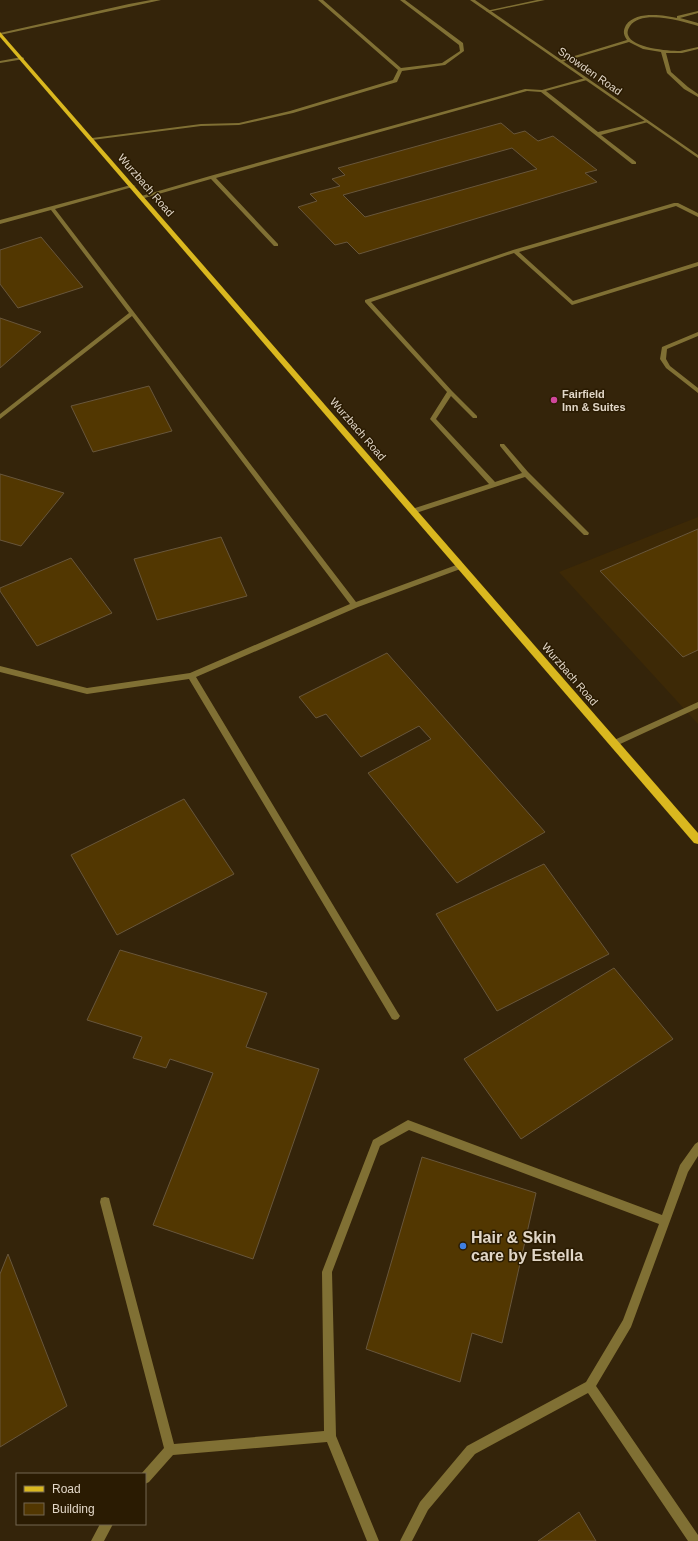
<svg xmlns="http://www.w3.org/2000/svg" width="698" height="1541" font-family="Helvetica,sans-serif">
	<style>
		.built { fill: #3d2906 }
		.building { fill: #523701; stroke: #68563b; fill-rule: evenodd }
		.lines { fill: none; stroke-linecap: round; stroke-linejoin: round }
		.lane { fill: #807034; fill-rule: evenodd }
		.street { fill: #807034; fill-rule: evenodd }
		.primary { fill: #dab81f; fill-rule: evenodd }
		.hotel-dot { fill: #d1479c; stroke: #2a1b02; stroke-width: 1.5 }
		.shop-dot { fill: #3f7fe0; stroke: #2a1b02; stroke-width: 1.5 }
		.labels { text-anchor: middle; stroke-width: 3; stroke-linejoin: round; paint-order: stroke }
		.far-street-label { font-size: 11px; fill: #e1d6c7; stroke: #2a1b02 }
		.far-poi-label { font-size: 11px; font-weight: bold; fill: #e1d6c7; stroke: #2a1b02; text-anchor: start }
		.near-poi-label { font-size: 16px; font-weight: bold; fill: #e1d6c7; stroke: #2a1b02; text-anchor: start }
	</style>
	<rect width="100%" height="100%" fill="#34240a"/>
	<path class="built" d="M698,517V724L559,572Z"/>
	<path class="building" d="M501,123L514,134L525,131L538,141L553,136L597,170L585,173L597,182L359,254L347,242L335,245L298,207L317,201L310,194L340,186L332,179L345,175L338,168ZM512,148L537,169L365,217L343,195Z
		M41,237L83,287L18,308L0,284V250Z
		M0,318L41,332L0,368Z
		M149,386L172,431L93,452L71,406Z
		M0,474L64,493L21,546L0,540Z
		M698,529V650L683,657L600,571Z
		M221,537L247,596L157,620L134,559Z
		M71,558L112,613L37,646L0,591V588Z
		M387,653L545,832L457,883L368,773L431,739L419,726L361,757L326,714L316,718L299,697Z
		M184,799L234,874L117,935L71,855Z
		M544,864L609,954L497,1011L436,914Z
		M120,950L267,993L246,1047L319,1069L253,1259L153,1225L213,1073L170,1059L166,1068L133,1058L142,1037L87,1020Z
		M614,968L673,1039L521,1139L464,1059Z
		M422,1157L536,1193L502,1343L472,1333L460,1382L366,1349Z
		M8,1254L67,1406L0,1447V1274Z
		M579,1512L596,1541H538Z"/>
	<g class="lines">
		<path class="lane" d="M151,0H161L0,35V33L129,4Z
			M318,0H323L401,68L442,63L460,51L459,45L400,0H405L463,43L464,51L445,65L402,71L397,82L293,113L239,125L201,126L92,140L90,139L92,138L201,124L239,123L290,111L393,80L398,70Z
			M537,0H545L488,12L486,11Z
			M698,11V13L680,18L698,23V26C683,21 641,9 630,26C628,29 627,32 628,35C632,48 668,51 680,51C686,50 692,48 698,47V49L682,53H666L671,72L688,87L698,94V97L684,89L667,73L661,52L643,49L629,42L562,62L558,61L627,40C623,34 623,31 626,25C636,11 663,15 677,18V16Z
			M22,57L24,58V59L0,63V61Z
			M585,78L587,79V80L546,91L598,132L648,120V122L601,135L636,162V164H632L541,92L527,91L216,178L278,244V246H274L211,179L141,199L138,197L210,176L525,89L542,90Z
			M131,185L136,186L55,209L356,602L459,564H463L464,566L463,568L358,607L196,677L398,1013L400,1016L398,1019L395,1020L392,1019L189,679L87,694L0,672V666L87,688L190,673L350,604L132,316L0,419V414L129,313L51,210L0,224V220Z
			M674,203H678L698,213V217L676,206L519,252L573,301L698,262V266L572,305L514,253L371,302L452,391L477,416V418H473L451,396L436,419L495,482L522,473L500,446V444H504L528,472L589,533L588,535H584L525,477L416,513H412V509L489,484L430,419L447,392L365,302V300L513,250Z
			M698,332V336L667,349L666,359L670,366L698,388V393L666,368L660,359L662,347Z
			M698,702V708L618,745H612L611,743L612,741Z
			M408,1120L662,1215L680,1165L695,1144L698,1142V1156L688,1172L631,1327L596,1386L698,1535V1541H688L588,1393L475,1454L428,1510L412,1541H400L420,1502L467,1446L586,1382L623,1320L659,1224L409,1130L380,1146L332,1272L336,1436L379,1541H367L327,1442L173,1455L149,1482L145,1484V1474H141L164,1448L100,1202L101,1198L105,1197L109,1198L110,1202L174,1444L324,1431L322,1272L373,1140Z
			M100,1524H113L104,1541H91Z"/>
		<path class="street" d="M470,0H475L698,155V158Z"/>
		<path class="primary" d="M0,32L698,833V844L694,843L0,37Z"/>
	</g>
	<circle class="hotel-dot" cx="554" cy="400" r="4"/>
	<circle class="shop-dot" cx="463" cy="1246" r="4"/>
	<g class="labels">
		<g class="far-street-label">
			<text transform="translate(590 71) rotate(35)" y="4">Snowden Road</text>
			<text transform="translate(146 185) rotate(49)" y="4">Wurzbach Road</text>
			<text transform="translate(358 429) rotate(49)" y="4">Wurzbach Road</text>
			<text transform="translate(570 674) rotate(49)" y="4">Wurzbach Road</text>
		</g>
		<g class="far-poi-label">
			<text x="562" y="398">Fairfield<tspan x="562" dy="13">Inn &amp; Suites</tspan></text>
		</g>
		<g class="near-poi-label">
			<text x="471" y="1243">Hair &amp; Skin<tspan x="471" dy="18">care by Estella</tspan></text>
		</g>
	</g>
	<rect x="16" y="1473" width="130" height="52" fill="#2a1b02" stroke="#736651"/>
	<rect x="24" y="1486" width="20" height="6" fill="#dab81f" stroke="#736651"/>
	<text x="52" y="1493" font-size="12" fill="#e1d6c7">Road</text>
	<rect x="24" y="1503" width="20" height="12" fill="#523701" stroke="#736651"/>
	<text x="52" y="1513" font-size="12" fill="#e1d6c7">Building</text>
</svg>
